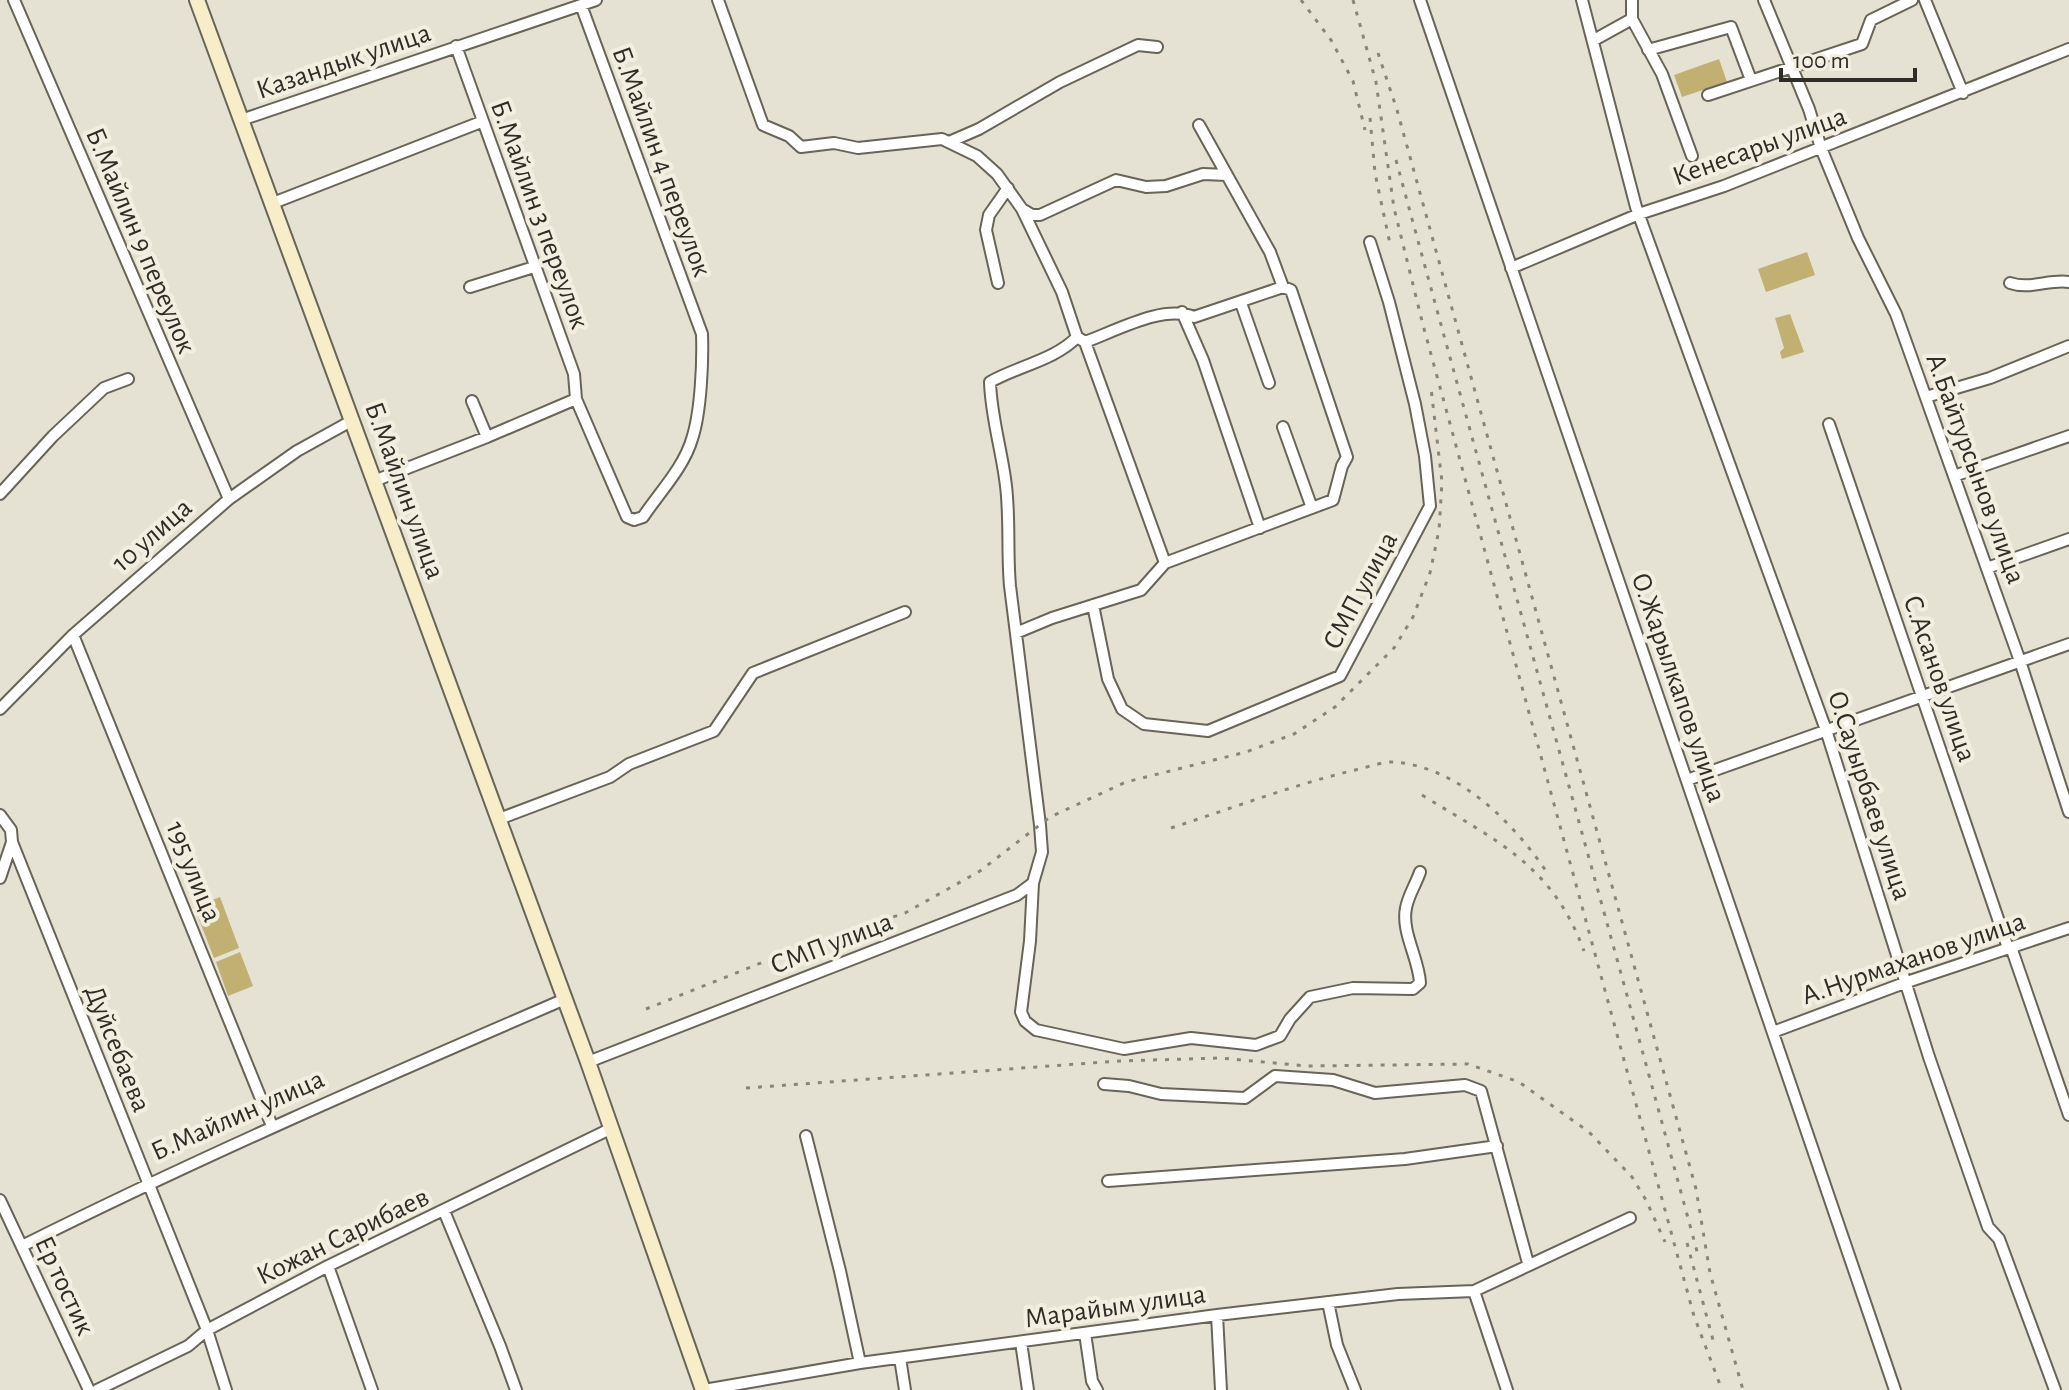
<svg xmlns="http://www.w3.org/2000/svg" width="2069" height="1390" font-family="'Alegreya Sans',sans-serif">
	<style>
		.green { fill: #c2b072 }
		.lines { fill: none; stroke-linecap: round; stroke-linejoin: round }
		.street-casing { stroke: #686458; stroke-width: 14 }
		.secondary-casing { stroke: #686458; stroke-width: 18 }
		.street { stroke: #fff; stroke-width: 10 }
		.secondary { stroke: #f7edc9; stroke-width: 14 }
		.rail { stroke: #88857b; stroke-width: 3; stroke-dasharray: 4 8; stroke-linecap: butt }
		.labels { text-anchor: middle; stroke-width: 8; stroke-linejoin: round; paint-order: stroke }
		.street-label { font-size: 28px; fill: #2f2d28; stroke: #f3efe0 }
	</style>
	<rect width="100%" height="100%" fill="#e6e2d3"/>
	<path class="green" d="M1719,59L1727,82L1682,97L1674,75Z
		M1807,252L1815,275L1766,292L1758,269Z
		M1790,314L1804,352L1782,359L1780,352L1784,348L1775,318Z
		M220,897L239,948L214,958L194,907Z
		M240,952L253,986L228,996L216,962Z"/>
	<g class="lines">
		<g class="street-casing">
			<path id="street" d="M14,0L229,499
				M718,0L763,125L789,136L801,147L834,143L858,148L942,139L977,156L997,174L1022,209L1062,292L1077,337L1085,342L1165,563
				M1420,0L1895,1390
				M1582,0L1636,207L1826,730L1929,1057L1988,1227L1999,1239L2055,1390
				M1764,0L1809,109L1821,148L1858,238L1896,314L2020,661L2069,812
				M1925,0L1963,93
				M1632,19V0
				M1594,40L1632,19L1662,74L1692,156
				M456,46L574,374L576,399L627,517L634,520L643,517C659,493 684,467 692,439C701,412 703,361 702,334L581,5
				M1648,50L1731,27L1751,80
				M1708,95L1862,44L1871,20L1912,0
				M241,120L596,0
				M1199,125L1270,252L1283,287
				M949,142L979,129L1060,82L1138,45L1157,47
				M273,203L481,122
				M1022,209L1032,215H1040L1116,180L1146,187L1166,186L1203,174L1227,175
				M1511,268L1639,214L1724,186L2069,49
				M998,283L986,230L989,215L1008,188
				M2010,283C2030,290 2049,279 2069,282
				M470,287L534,267
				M1241,303L1269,383
				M1182,312L1203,360L1260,528
				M1926,397L1990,378L2069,346
				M472,401L487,437
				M1829,424L2008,948
				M1283,427L1312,508
				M1954,476L2069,436
				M374,481L487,437L576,399
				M0,494L53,436L104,388L128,379
				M1987,568L2069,539
				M1093,605L1108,679L1122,709L1144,724L1208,731L1340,676L1430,506L1425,456L1415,404L1389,302L1370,242
				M1016,633L1052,618L1141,590L1165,563L1333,500L1342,466L1347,457L1291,290L1283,287L1194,317C1163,304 1116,331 1085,342
				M73,635L272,1126
				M0,709L73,635L229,499L297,451L353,420
				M1687,780L2069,644
				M0,815L11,830L12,842L207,1330L226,1390
				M499,819L610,777L629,764L714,731L753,673L905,612
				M0,878L12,842
				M1033,883L1030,941L1021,1012L1025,1021L1036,1030L1124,1049L1191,1038L1256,1045L1280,1036L1290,1019L1310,997L1353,988L1413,989L1420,983C1419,959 1401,932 1406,908C1408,896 1416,884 1420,872
				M2011,947L2069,1115
				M1773,1032L1907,982L2069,928
				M588,1062L1017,895L1033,883L1042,852L1040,825L1010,586C1007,553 1010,519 1006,486C1002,451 991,417 990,382C1018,366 1055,360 1077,337
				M1104,1084L1129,1086L1161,1094L1245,1098L1275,1076L1333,1080L1375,1093L1465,1085L1481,1091L1528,1263
				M806,1136L840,1271L860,1363
				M1108,1181L1405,1159L1497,1146
				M0,1200L89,1390
				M444,1211L500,1346L516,1390
				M22,1246C200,1157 382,1078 565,999
				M328,1266L372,1390
				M1474,1291L1507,1390
				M1328,1302L1337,1345L1355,1390
				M1217,1315L1221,1390
				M1085,1333L1092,1381L1097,1390
				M1021,1342L1028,1390
				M900,1358L905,1390
				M97,1390L188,1346L207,1330L328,1266L612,1128
				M704,1390L860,1363L1217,1315L1398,1294L1474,1291L1630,1218"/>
		</g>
		<g class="secondary-casing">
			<path id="secondary" d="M197,0L588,1062L703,1390"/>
		</g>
		<use href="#street" class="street"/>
		<use href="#secondary" class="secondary"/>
		<path class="rail" d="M1301,0L1331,40L1353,81L1365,130
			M1353,0L1376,82L1394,208L1423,325L1694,1316L1722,1390
			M1378,53L1397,110L1696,1189L1710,1273L1743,1390
			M1370,118L1375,173L1390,244
			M1396,160C1495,525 1599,889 1698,1255
			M1422,795C1496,841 1552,864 1584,951
			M1171,828C1233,808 1295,784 1359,769C1369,767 1384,761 1394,762C1459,767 1514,823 1548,874
			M646,1009L781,955L905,913L980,871L1050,817L1126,782L1246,752L1294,734L1335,707L1394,648L1413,617L1430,573L1439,530L1442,482L1431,388
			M746,1088L1119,1061L1220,1058L1307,1066L1468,1064L1519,1082L1589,1132L1632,1177L1646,1200L1665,1242
			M1687,1243L1713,1340"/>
	</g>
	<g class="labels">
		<g class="street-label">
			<text transform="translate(343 60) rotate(-19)" y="10">Казандык улица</text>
			<text transform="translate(1759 145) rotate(-20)" y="10">Кенесары улица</text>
			<text transform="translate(663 161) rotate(70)" y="10">Б.Майлин 4 переулок</text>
			<text transform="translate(541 214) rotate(70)" y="10">Б.Майлин 3 переулок</text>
			<text transform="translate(142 240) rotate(67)" y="10">Б.Майлин 9 переулок</text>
			<text transform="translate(1977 468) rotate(70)" y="10">А.Байтурсынов улица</text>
			<text transform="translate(406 490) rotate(70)" y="10">Б.Майлин улица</text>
			<text transform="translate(151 534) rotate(-41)" y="10">10 улица</text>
			<text transform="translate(1359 590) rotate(-62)" y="10">СМП улица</text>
			<text transform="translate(1941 678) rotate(71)" y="10">С.Асанов улица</text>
			<text transform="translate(1680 687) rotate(71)" y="10">О.Жарылкапов улица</text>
			<text transform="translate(1871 795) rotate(72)" y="10">О.Сауырбаев улица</text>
			<text transform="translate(195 871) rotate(68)" y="10">195 улица</text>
			<text transform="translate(831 942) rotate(-21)" y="10">СМП улица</text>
			<text transform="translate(1913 957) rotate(-19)" y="10">А.Нурмаханов улица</text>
			<text transform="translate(119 1048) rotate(68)" y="10">Дуйсебаева</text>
			<text transform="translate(237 1114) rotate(-24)" y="10">Б.Майлин улица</text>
			<text transform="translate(342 1235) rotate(-26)" y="10">Кожан Сарибаев</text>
			<text transform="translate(66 1285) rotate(65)" y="10">Ер тостик</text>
			<text transform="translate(1115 1305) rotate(-8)" y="10">Марайым улица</text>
		</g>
	</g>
	<path d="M1781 68v12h134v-12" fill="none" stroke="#2f2d28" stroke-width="4"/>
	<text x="1793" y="68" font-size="24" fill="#2f2d28" stroke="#f3efe0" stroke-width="6" paint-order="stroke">100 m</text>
</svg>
